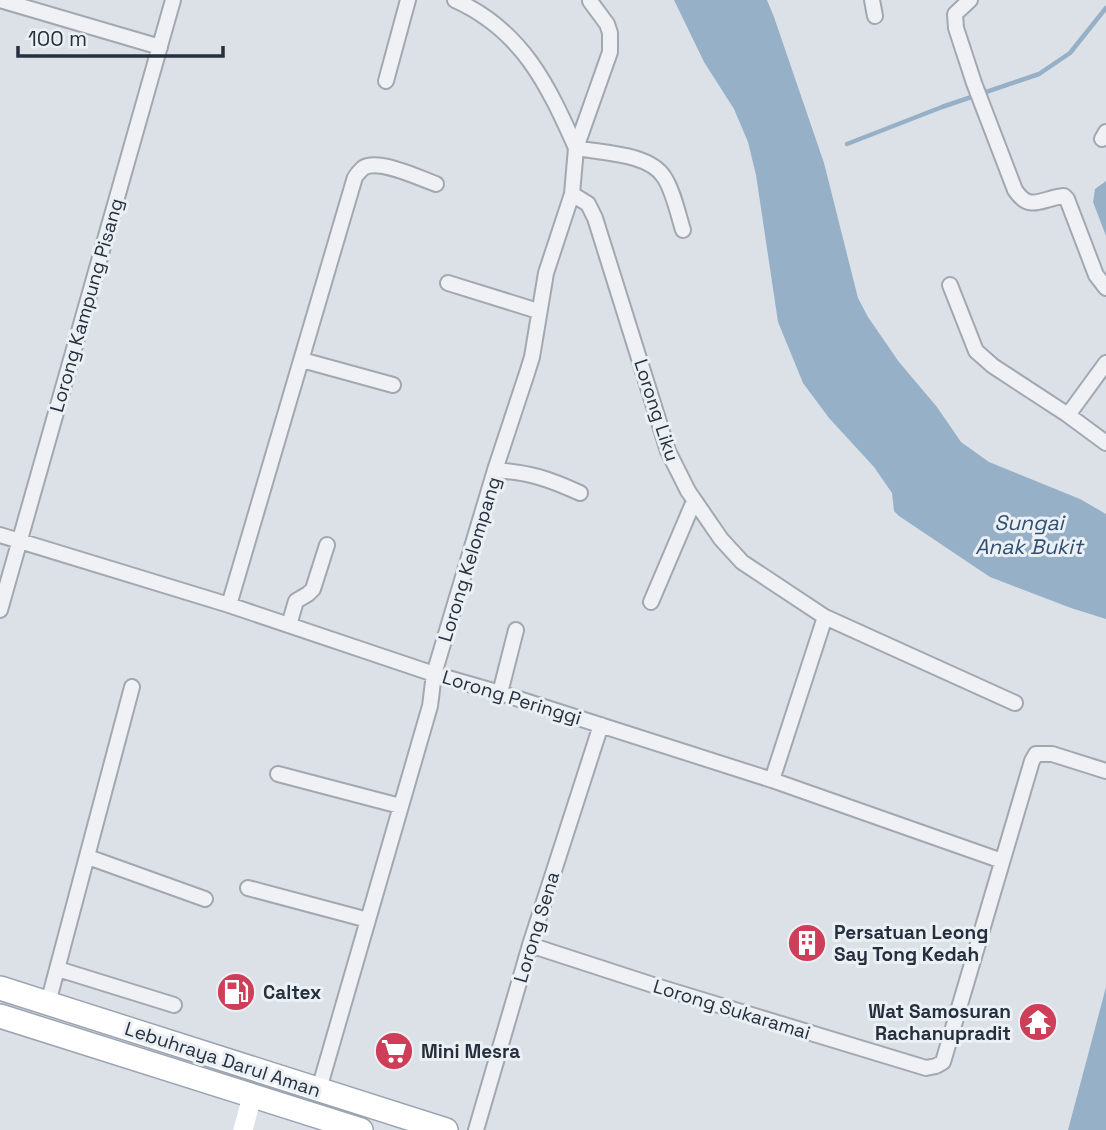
<svg xmlns="http://www.w3.org/2000/svg" width="1106" height="1130" font-family="'Space Grotesk',sans-serif">
	<style>
		.water { fill: #96b0c8 }
		.lines { fill: none; stroke-linecap: round; stroke-linejoin: round }
		.stream { stroke: #96b0c8; stroke-width: 4.5 }
		.street-casing { stroke: #a2a8b1; stroke-width: 18 }
		.primary-casing { stroke: #9ba5b2; stroke-width: 26 }
		.street { stroke: #eff1f5; stroke-width: 14 }
		.secondary { stroke: #fff; stroke-width: 19 }
		.primary { stroke: #fff; stroke-width: 23 }
		.labels { text-anchor: middle; stroke-width: 6; stroke-linejoin: round; paint-order: stroke }
		.street-label { font-size: 19px; fill: #262f3d; stroke: #ebf0f4 }
		.poi-label { font-size: 19px; font-weight: bold; fill: #262f3d; stroke: #ebf0f4; text-anchor: start }
		.water-label { font-size: 21px; font-style: italic; fill: #304f71; stroke: #ebf0f4 }
	</style>
	<rect width="100%" height="100%" fill="#dce1e7"/>
	<path class="water" d="M674,0H767L774,17L824,163L858,298L868,317L899,362L937,407L961,442L989,462L1080,499L1106,514V619L1071,608L990,577L899,516L894,511L892,493L874,467L829,418L803,383L778,322L756,175L748,142L734,109L704,62Z
		M1106,181V236L1093,202L1095,189Z
		M1106,987V1130H1068Z"/>
	<g class="lines">
		<path class="stream" d="M847,144L942,107L1039,74L1070,53L1106,8"/>
		<g class="street-casing">
			<path id="street" d="M0,0L160,47
				M455,0C522,30 548,85 576,148
				M872,0L875,16
				M970,0L955,14L956,28L974,83L1015,190C1030,213 1042,198 1064,196L1067,199L1096,275L1106,288
				M386,81L408,0
				M1102,139L1106,132
				M576,148C602,153 649,153 664,177C673,190 678,214 683,230
				M572,194L588,204L595,218L668,451L688,491L721,539L742,562L825,617L772,780
				M448,283L538,311
				M950,285L976,351L993,366L1068,415L1106,443
				M302,360L393,385
				M1068,415L1106,363
				M495,470C531,473 547,478 580,493
				M0,535L229,605L434,674L500,693L772,780L1002,861
				M651,602L694,501
				M229,605L355,177C355,176 362,169 363,168C378,158 419,178 436,184
				M0,610L173,0
				M825,617L1015,703
				M289,625L296,601L308,594L313,589L327,545
				M500,693L516,630
				M278,774L400,806
				M88,857L205,899
				M248,888L368,920
				M530,945L656,986L926,1068L936,1066L943,1062L1032,761L1036,754H1052L1106,771
				M58,969L174,1005
				M48,1003L132,687
				M319,1089L430,706L434,674L495,470L527,373L532,357L546,273L572,194L576,148L610,52V33L607,24L590,1
				M476,1130L530,945L601,725"/>
		</g>
		<g class="primary-casing">
			<path id="primary" d="M0,988L446,1130
				M0,1016L361,1130"/>
		</g>
		<use href="#street" class="street"/>
		<path class="secondary" d="M243,1130L252,1096"/>
		<use href="#primary" class="primary"/>
	</g>
	<defs>
		<g id="building-disc" transform="scale(2.0125)"><circle r="9.5" fill="#cf3e58" stroke="#ebf0f4"/><path d="M-4-6H4V6H1V3H-1V6H-4ZM-2.5-4.3h1.7v1.8h-1.7ZM.8-4.3h1.7v1.8H.8ZM-2.5-1h1.7V.8h-1.7ZM.8-1h1.7V.8H.8Z" fill="#fff"/></g>
		<g id="fuel-disc" transform="scale(2.0125)"><circle r="9.5" fill="#cf3e58" stroke="#ebf0f4"/><path d="M-5.5-6h7V0h2V4h1.3V-2.5L3-4.5l.8-.8L6-3V5H2.5V1h-1V6h-7ZM-4.2-4.7v3.2H.2V-4.7Z" fill="#fff"/></g>
		<g id="temple-disc" transform="scale(2.0125)"><circle r="9.5" fill="#cf3e58" stroke="#ebf0f4"/><path d="M0-6L5-2H3V0L6.5 2.5H4V6H1.5V3h-3V6H-4V2.5H-6.5L-3 0V-2H-5Z" fill="#fff"/></g>
		<g id="supermarket-disc" transform="scale(2.0125)"><circle r="9.5" fill="#cf3e58" stroke="#ebf0f4"/><path d="M-6-5.5h2.5l.6 2H6L4.5 2H-2.5L-4.4-4H-6ZM-1.5 3.2a1.3 1.3 0 1 0 .1 0ZM3 3.2a1.3 1.3 0 1 0 .1 0Z" fill="#fff"/></g>
	</defs>
	<g fill-rule="evenodd">
		<use href="#building-disc" x="807" y="943"/>
		<use href="#fuel-disc" x="236" y="992"/>
		<use href="#temple-disc" x="1038" y="1022"/>
		<use href="#supermarket-disc" x="394" y="1051"/>
	</g>
	<g class="labels">
		<g class="street-label">
			<text transform="translate(86 305) rotate(-74)" y="7">Lorong Kampung Pisang</text>
			<text transform="translate(657 410) rotate(72)" y="7">Lorong Liku</text>
			<text transform="translate(469 559) rotate(-73)" y="7">Lorong Kelompang</text>
			<text transform="translate(512 697) rotate(17)" y="7">Lorong Peringgi</text>
			<text transform="translate(536 927) rotate(-73)" y="7">Lorong Sena</text>
			<text transform="translate(732 1009) rotate(17)" y="7">Lorong Sukaramai</text>
			<text transform="translate(223 1059) rotate(18)" y="7">Lebuhraya Darul Aman</text>
		</g>
		<g class="poi-label">
			<text x="834" y="939">Persatuan Leong<tspan x="834" dy="22">Say Tong Kedah</tspan></text>
			<text x="263" y="999">Caltex</text>
			<text x="1011" y="1018" text-anchor="end">Wat Samosuran<tspan x="1011" dy="22">Rachanupradit</tspan></text>
			<text x="421" y="1058">Mini Mesra</text>
		</g>
		<g class="water-label">
			<text x="1029" y="530">Sungai<tspan x="1029" dy="24">Anak Bukit</tspan></text>
		</g>
	</g>
	<path d="M18 46v10h205v-10" fill="none" stroke="#262f3d" stroke-width="3.5"/>
	<text x="28" y="46" font-size="21" fill="#262f3d" stroke="#ebf0f4" stroke-width="5" paint-order="stroke">100 m</text>
</svg>
